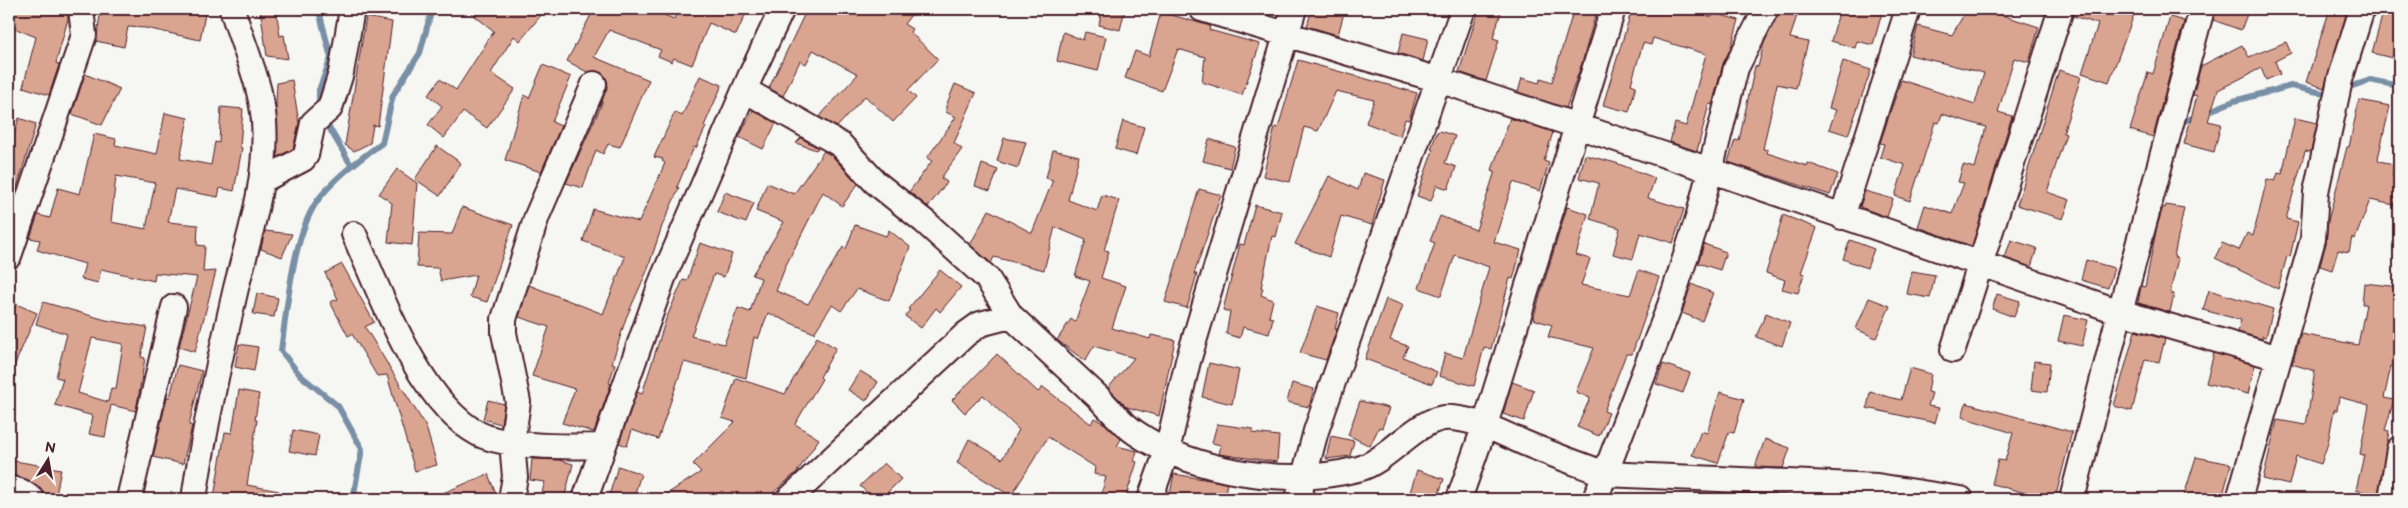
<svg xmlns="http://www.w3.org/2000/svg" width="2408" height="508" font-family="'Balsamiq Sans',sans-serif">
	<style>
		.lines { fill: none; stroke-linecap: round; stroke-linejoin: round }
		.stream { stroke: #788fa6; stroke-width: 6 }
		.building { fill: #daa590; stroke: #4a1f2b; fill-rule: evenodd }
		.minor-casing { stroke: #4a1f2b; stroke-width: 28 }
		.minor { stroke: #f6f6f2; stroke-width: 24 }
	</style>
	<rect width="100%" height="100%" fill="#f6f6f2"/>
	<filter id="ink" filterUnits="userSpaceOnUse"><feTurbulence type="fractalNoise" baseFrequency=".02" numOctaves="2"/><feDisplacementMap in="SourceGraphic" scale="10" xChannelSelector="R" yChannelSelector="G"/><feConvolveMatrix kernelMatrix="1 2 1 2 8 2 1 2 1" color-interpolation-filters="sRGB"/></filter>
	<g filter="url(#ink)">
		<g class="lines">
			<path class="stream" d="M316,9L319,11L331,58L319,90V110
				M2344,89L2370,80L2399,86
				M324,119L351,165
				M2185,121L2234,101L2291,86L2327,94L2332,93
				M353,499L362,449L338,406L300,375L281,351C287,308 293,229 321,196C338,175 360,159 382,143L393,95L420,53L432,9"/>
		</g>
		<path class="building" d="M9,9H68V19L56,63L59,65L49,95L23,87L36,37L9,26Z
			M101,9H206L200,40L146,28L128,27L124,47L96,41Z
			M260,9H276L280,36L284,35L288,59L267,56Z
			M466,9H546L520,41L514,36L491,73L515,89L487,128L463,112L444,138L428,125L442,106L428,95L440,79L456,90L494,31Z
			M594,9H649L674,19L678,10L676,9H748L736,35L709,23L692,65L674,58L672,62L658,56L661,50L609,30L594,57L649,80L620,147L608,144L603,154L596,150L583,188L566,183L600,108L608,83L605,76L600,72H587L567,61Z
			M807,9H902L911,15L904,24L912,29L910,32L938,59L908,90L916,98L893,122L865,96L837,127L819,117L858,74L813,50L806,64L800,61L783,96L769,88Z
			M1102,9H1125L1120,30L1099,25Z
			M1312,9H1345L1338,35L1307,26Z
			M1479,9H1502L1493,38L1499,40L1486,81L1459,72Z
			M1574,9H1597L1582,63L1566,108L1518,92L1522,78L1539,83L1541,78L1552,82Z
			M1632,9H1683L1712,17L1713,13L1739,20L1731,47L1723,64L1712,105L1709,104L1697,151L1670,142L1675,123L1686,126L1706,54L1653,38L1651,45L1643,43L1631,84L1636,86L1629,112L1603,105Z
			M1780,9H1799L1790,38L1808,42L1796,88L1777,84L1763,149L1768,150L1767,153L1807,166L1808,163L1838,174L1830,195L1728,162L1735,140L1739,141L1755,66L1758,67L1764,43Z
			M1840,9H1883L1873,45L1857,41L1855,48L1831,41Z
			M1967,9H1983L2039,27L2029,62L2014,58L1998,112L2012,116L1972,246L1918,227L1925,205L1952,214L1964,183L1958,182L1963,165L1975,168L1986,127L1942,114L1939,123L1935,122L1910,201L1895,196L1905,165L1880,157L1884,144L1880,143L1901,80L1975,104L1984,73L1910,55L1918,26L1952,35Z
			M2074,9H2136L2109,82L2082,73L2098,24L2073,16Z
			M2215,9H2249L2241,30L2213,20Z
			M2330,9H2348L2324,88L2306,82Z
			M2384,9H2399V29L2392,58L2372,53Z
			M1161,12L1210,26L1209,30L1260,44L1242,95L1202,82L1205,57L1178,49L1162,91L1125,78L1135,51L1149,56Z
			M366,17L392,22L378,126L373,125L370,143L354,151L345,145Z
			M2170,17L2184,21L2153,137L2130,130L2148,72L2153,74Z
			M1063,32L1083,40L1085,32L1106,37L1098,71L1057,61Z
			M1403,33L1428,39L1423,61L1398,53Z
			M2286,42L2291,53L2275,61L2280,74L2266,80L2261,68L2218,90L2208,121L2221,124L2214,152L2184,144L2197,96L2193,95L2201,66L2242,45L2249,57Z
			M1298,60L1417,93L1409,120L1405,119L1400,136L1366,123L1374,100L1336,91L1318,131L1304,127L1290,182L1263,176L1275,127L1278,128Z
			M1843,61L1871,70L1848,135L1829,129L1836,110L1829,108Z
			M543,65L571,77L552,122L561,126L541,172L505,160L524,95L529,98Z
			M2059,70L2081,77L2063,133L2066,134L2047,192L2070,200L2063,219L2017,205Z
			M85,74L120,89L102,125L72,114Z
			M700,76L722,85L704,126L706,127L696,148L694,147L677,187L679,188L662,226L647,271L626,318L612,363L615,364L609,383L611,384L594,432L562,423L575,389L532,376L549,327L519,317L529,285L603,314L625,257L583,241L593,209L639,222L665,163L662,161L663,159L654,157L675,112L682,116Z
			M292,80L299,123L293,149L277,157L276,104L277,83Z
			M955,84L976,93L954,143L962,149L941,178L947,182L928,207L909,192L932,161L927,158L956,117L946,112V106Z
			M2359,100L2390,106L2378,158L2379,161L2394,164L2392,176L2399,177V206L2370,200L2355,239L2352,237L2349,252L2338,250L2332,270L2320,266L2326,243L2328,221L2347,147H2349Z
			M221,107L243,109L240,147L242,148L234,191L220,188L218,197L175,189L168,222L198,225L197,245L205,246L203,272L216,271L195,352L179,347L197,277L155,273L154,281L101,269L98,283L81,279L85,264L37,250L40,240L30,238L38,215L50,218L58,188L80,194L94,134L116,139L115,145L157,154L165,113L188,118L180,159L211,165L215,142L219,143ZM116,176L155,183L146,229L111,222Z
			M753,110L776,123L763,149L739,137Z
			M19,118L36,124L9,214V151Z
			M1510,118L1553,132L1544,161L1549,163L1540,191L1513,182L1494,242L1521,250L1513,279L1510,278L1491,349L1484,347L1474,386L1439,376L1445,353L1463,358L1489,267L1455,255L1441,296L1419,288L1435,243L1430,241L1440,216L1476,230L1495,171L1492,170Z
			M2295,118L2317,123L2311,152L2305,151L2286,219L2298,222L2290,257L2287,256L2278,289L2215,258L2222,243L2239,250L2247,233L2253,236L2267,179L2275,181L2278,173L2282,174Z
			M1123,121L1144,127L1136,155L1115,149Z
			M1440,131L1455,136L1445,163L1456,167L1448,189L1437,185L1431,201L1417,196L1433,150L1431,149L1437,132Z
			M801,138L818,148L816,150L796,143Z
			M1004,138L1026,142L1018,168L997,161Z
			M1209,139L1235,147L1230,168L1203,161Z
			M437,146L461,163L440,196L415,179Z
			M1053,150L1079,156L1068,200L1097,211L1102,195L1119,200L1104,250L1109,251L1101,278L1126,286L1112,328L1150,339L1151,335L1175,340L1159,416L1127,407L1108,388L1134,358L1094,346L1085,361L1057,340L1071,319L1075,322L1090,281L1075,276L1086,240L1055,227L1044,270L994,257L991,263L970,245L989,210L1032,233L1053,180L1046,178Z
			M824,151L832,156L858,184L842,206L823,192L786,265L776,291L808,304L843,247L846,249L855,225L886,236L889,230L910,247L889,301L857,289L841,311L832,305L814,333L768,313L758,339L754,337L746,378L684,362L658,439L632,430L627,446L619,443L637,392L642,394L666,319L683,280L687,281L700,243L732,254L724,277L714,274L691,336L724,344L738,308L750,312L761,278L752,275L784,222L756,211L767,183L794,194Z
			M1585,155L1616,163L1655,178L1648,198L1684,209L1673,243L1640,233L1633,259L1613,254L1620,228L1590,219L1599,183L1579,178Z
			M982,164L998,170L990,191L975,186Z
			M397,169L417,183L412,245L388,242L392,203L379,194Z
			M1363,173L1385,180L1372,225L1341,216L1329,257L1295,244L1329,176L1358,190Z
			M1199,189L1221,195L1194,274H1197L1187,308L1165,302Z
			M1865,191L1893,199L1887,217L1860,207Z
			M725,192L754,203L746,223L717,212Z
			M1255,205L1282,212L1276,237L1272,236L1261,288H1263L1261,295L1273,300L1269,317L1273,318L1269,334L1243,327L1240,338L1226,334L1230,312L1223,310L1240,244L1244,245Z
			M2166,205L2184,208L2174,257L2178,258L2170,293L2174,294L2170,312L2138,303L2141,286L2145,287L2157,226L2163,207L2165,208Z
			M462,207L513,225L487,302L470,297L476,275L441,281L438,268L417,267L419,233L452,234Z
			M1567,207L1588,214L1576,255L1590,259L1581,285L1630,295L1639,270L1659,277L1632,354H1626L1604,411L1609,413L1599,436L1577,427L1590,398L1576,392L1594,348L1548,337L1552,325L1533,319Z
			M1783,215L1817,228L1801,273L1804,274L1798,293L1782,289L1785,280L1766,273Z
			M265,231L292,234L282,257L261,249Z
			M1850,240L1874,249L1867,268L1843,259Z
			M2011,240L2037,248L2031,267L2005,258Z
			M1704,244L1726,252L1720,270L1698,263Z
			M2086,260L2114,268L2108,288L2081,280Z
			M342,264L374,322L365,327L426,427L437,465L415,471L387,375L377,376L352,334L348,336L330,302L338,299L325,273Z
			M940,270L961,287L940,312L936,308L921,328L905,316L910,310L908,309Z
			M1912,271L1935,275L1930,298L1907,294Z
			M2364,283L2399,287V368L2391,366L2384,398L2394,400L2385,430L2389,431L2378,495L2356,490L2364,455L2360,454L2369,405L2339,397L2337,410H2334L2328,443L2321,464L2296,456L2289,485L2263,479L2277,420L2306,425L2315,371L2292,364L2301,334L2358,345L2366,304H2362Z
			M1691,284L1713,293L1702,321L1682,313Z
			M2209,290L2273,309L2266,337L2262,336V339L2238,332L2241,320L2203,310Z
			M257,293L278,298L274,317L253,314Z
			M1997,294L2020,301L2014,317L1992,309Z
			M1869,298L1890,306L1876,338L1856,329Z
			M1386,299L1403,305L1390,340L1408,346L1403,357L1437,372L1432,384L1365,359Z
			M43,302L106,320L147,327L141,357L145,358L136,411L111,405L105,437L89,434L93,416L55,405L63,379L56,377L67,334L36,324ZM92,338L123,344L116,389L111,388L108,402L78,393Z
			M16,304L37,313L9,378V320Z
			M1317,306L1339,313L1335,329H1337L1326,360L1300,353Z
			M1766,313L1790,323L1782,346L1756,337Z
			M2064,315L2088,320L2082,346L2058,341Z
			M2135,331L2165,339L2159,362L2145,359L2132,411L2114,406Z
			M817,337L836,348L820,377L822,379L795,424L819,439L797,472L766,499H729L722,491L710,499H659L701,472L693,464L735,422L722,418L736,378L785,394Z
			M239,344L258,347L254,371L235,367Z
			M2214,353L2255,365L2248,394L2206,383Z
			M997,354L1038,392L1043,387L1091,424L1094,418L1105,424L1121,439L1117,446L1137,451L1134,461L1137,462L1125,499H1100L1106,477L1094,474L1095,467L1048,437L1011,496L957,463L969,439L1002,459L1019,430L983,395L965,413L952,400Z
			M2034,361L2050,363L2047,392L2031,390Z
			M1209,363L1239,370L1232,404L1202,397Z
			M1663,364L1690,373L1683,393L1656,384Z
			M178,365L202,371L189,425L192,426L183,464L153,457L167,397H170Z
			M1910,368L1931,374L1928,392L1932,393L1928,406L1939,408L1935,423L1867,408L1870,392L1901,400Z
			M860,371L878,382L866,401L848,390Z
			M1512,382L1534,390L1524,421L1503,414Z
			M1292,383L1314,389L1309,407L1287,402Z
			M239,390L259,394L255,420H257L247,485L279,491L278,499L214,497L225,432L232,433Z
			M1720,392L1744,399L1734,433L1729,432L1718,463L1692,455L1701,431L1707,433Z
			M488,400L504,404L501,424L483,419Z
			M1360,401L1389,408L1382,428L1379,427L1370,446L1348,435Z
			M1966,403L2072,432L2055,499H2028L2029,494L1992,484L1998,460L2005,461L2013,433L1962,417Z
			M1217,424L1253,429L1252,433L1279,436L1277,462L1219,454L1221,445L1212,443Z
			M293,430L319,435L315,456L289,451Z
			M1331,436L1354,441L1350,456L1326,459Z
			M1765,439L1790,448L1783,468L1755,467Z
			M2196,457L2231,464L2222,499H2183Z
			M532,459L559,460L573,464L564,499H540L545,482L530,480Z
			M9,460L61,469L56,495L44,493L26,479L9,475Z
			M884,463L901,479L881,499H874L860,486Z
			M618,466L641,474L633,499H620L609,496Z
			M1417,470L1444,479L1437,499H1408Z
			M488,474L498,499H429Z
			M1174,474L1227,483L1224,499H1169Z"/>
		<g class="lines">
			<g class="minor-casing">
				<path id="minor" d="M1202,9L1439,80L1710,170L2120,312L2072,499
					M1766,9L1736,68L1698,218L1670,305L1605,474L1877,486L1961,499
					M2202,9L2120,312L2279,358
					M745,90L841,145L875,182L925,222L987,278L1011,316
					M263,180L303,159L306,155L313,123L330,108L341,73L352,9
					M1842,217L1908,9
					M354,234C380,292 419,403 479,434C507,448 571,447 603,446
					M9,256L84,35L81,9
					M1953,350L2061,9
					M9,488L22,492L32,499
					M129,499L174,307
					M194,499C204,429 220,358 236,288C250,233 268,179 264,121C261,84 243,45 232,9
					M511,499L515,477L512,443L518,402L504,333V319L537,216L594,84
					M585,499L663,278L750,77L782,9
					M789,499L966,334L980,324L1011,316C1040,343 1068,369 1097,396C1109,408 1121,423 1136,433C1195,473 1288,487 1358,469C1390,461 1419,414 1452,418C1479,420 1503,434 1527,444C1553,455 1579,464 1605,474L1595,499
					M1150,499L1167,451L1188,361L1294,9
					M1298,499L1316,431L1463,9
					M1459,499L1485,425L1613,9
					M2239,499L2313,239L2316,192L2340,80L2362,9
					M2391,499L2399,449"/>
			</g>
			<use href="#minor" class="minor"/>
		</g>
	</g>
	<rect width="2408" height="508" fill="none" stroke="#f6f6f2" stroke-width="30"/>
	<rect x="15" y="15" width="2378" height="478" fill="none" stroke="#4a1f2b" stroke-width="2" filter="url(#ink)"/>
	<g transform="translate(48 460) rotate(11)" stroke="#f6f6f2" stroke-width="4" paint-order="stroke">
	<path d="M0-4L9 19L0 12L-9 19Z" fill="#4a1f2b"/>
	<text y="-8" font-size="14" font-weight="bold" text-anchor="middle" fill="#4a1f2b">N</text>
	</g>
</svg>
